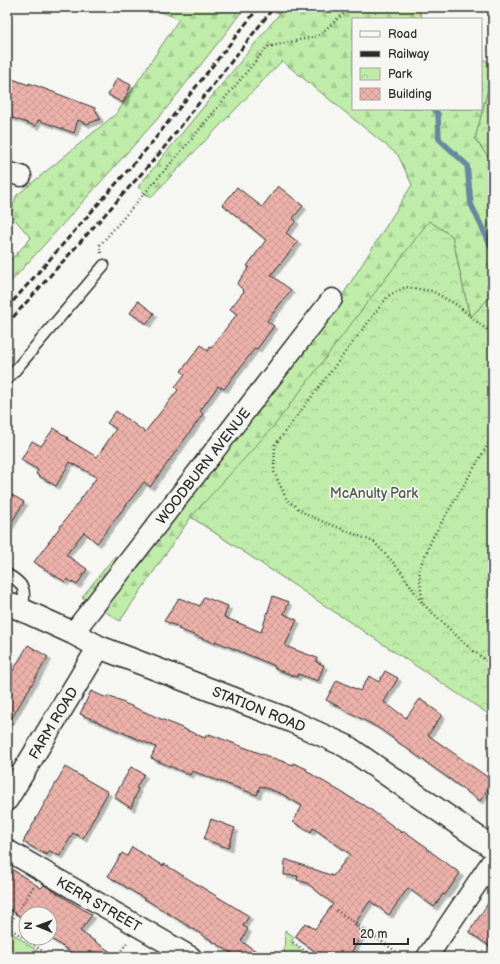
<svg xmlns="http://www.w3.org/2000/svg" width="500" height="964" font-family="'Balsamiq Sans',sans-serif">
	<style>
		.grass { fill: url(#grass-tufts); stroke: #758c6a }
		.forest { fill: url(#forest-firs); stroke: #758c6a }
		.park { fill: url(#park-crowns); stroke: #758c6a }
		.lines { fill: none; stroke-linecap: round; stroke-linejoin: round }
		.stream { stroke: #66899f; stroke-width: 5.5 }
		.building { fill: url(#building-cross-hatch); stroke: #2b2b2b; filter: url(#shadow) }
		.service-casing { stroke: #2b2b2b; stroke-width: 13 }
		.minor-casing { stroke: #2b2b2b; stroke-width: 23 }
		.tertiary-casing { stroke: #2b2b2b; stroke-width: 25 }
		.path { stroke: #2b2b2b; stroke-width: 2.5; stroke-dasharray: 1 3; stroke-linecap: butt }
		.service { stroke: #f6f6f2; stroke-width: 10 }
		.minor { stroke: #f6f6f2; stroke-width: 20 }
		.tertiary { stroke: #f6f6f2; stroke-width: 22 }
		.rail { stroke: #2b2b2b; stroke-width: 3; stroke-dasharray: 6 3; stroke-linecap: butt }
		.labels { text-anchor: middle; stroke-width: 3.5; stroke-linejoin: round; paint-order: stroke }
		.street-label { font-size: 14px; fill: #2b2b2b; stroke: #f6f6f2 }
		.park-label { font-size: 14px; fill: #505b4a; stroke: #f6f6f2 }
	</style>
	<defs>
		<pattern id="grass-tufts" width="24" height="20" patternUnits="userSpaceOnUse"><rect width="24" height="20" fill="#bfeca9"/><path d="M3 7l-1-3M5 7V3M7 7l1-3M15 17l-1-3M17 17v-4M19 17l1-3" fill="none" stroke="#a4cb92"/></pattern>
		<pattern id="forest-firs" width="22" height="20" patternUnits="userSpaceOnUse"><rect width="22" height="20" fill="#bfeca9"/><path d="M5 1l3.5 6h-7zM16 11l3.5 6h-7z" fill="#a4cb92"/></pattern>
		<pattern id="park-crowns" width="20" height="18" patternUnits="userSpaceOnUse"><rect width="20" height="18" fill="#bfeca9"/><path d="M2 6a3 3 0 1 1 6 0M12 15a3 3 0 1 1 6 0" fill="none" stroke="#a4cb92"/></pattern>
		<pattern id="building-cross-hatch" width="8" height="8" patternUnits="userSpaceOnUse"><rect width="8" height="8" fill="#ecb1aa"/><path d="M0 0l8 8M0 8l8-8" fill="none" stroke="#cb9892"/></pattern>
		<filter id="shadow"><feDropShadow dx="3.5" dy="3.5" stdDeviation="0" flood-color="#0004"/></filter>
	</defs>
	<rect width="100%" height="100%" fill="#f6f6f2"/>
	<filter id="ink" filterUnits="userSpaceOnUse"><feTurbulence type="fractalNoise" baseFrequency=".025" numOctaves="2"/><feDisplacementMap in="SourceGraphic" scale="8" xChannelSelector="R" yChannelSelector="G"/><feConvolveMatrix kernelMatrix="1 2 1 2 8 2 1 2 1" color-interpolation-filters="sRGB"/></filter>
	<g filter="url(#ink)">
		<path class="grass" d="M285,930L294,937L291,942L309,957H284Z
			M9,931L46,957H7V934Z"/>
		<path class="forest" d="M149,7H245L225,34L161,115L7,286V264L31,238L11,215L16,196L117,113L179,19Z
			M285,7H417L422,17L425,19H353V109H481V57L493,66V71L475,139L493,163V294L470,318L452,236L429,221L363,630L191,517L120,621L82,597L115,556L140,565L179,510L327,320L412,185L398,155L282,61L150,198L138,187Z"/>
		<path class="park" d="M493,71V163L475,139Z
			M429,221L452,236L470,318L493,294V717L191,517L274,426Z"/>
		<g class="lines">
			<path class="stream" d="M434,109L438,114L439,139L467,165L471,204L493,251"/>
		</g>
		<path class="building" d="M7,77L29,85V83L95,108L100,119L87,124L78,120L74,133L38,120L36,126L7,116Z
			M117,78L131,85L123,103L108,95Z
			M278,186L303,206L293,218L296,221L286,233L298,242L271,275L291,290L267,321L274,326L257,349L255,348L224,389L218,386L200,411L203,414L150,487L144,482L97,543L84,532L66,555L87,569L77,585L67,579L65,582L34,562L97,477L70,462L56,486L36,474L38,470L21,460L32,441L41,446L54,428L68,438L67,439L97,457L116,429L107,423L116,411L145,432L178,390L175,387L185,374L181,371L201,345L208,351L210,347L211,348L237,314L230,309L244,291L237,284L249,267L247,266L266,240L223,205L237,187L262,207Z
			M138,301L154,313L147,324L130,313Z
			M7,492L24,502L7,530Z
			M273,596L289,602L284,614L297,620L285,646L317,658L316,662L324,665L318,681L298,674L297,677L274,668L275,666L215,641V643L178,629L179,627L164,621L179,598L200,606L204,597L228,606L224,617L261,632Z
			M28,645L48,657L7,726V681Z
			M385,671L398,678L384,702L406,718L420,699L442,715L428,735L493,781L480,801L377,727L326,700L337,680L360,691L369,676L379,682Z
			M91,691L107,698L108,696L205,738L206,735L208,736L209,734L270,757L293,765V763L307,769L306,770L316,777L363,805V804L401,832L402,833L404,831L428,848L427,849L460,873L445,895L443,894L434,907L408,888L389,915L370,901L354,925L363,932L349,957H323L295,937L305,923L315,929L333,904L307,883L297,880L298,876L284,875L285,859L333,876L350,854L313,828L311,832L293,822L302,806L282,794L260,786L257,795L192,771L190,775L151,758L156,747L80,714Z
			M65,767L108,792L83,838L73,833L60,856L49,851L47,855L23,842Z
			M131,767L144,774L136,788L138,789L131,808L114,797Z
			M211,819L235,828L228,848L204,839Z
			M132,847L163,866L164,864L249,916L243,926L248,929L241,941L265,957H238L108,876L122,853L127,856Z
			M7,866L41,888L44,885L92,915L80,931L118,957H78L50,938V914H26V921L7,907Z
			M493,896V949L469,932Z"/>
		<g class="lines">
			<g class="service-casing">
				<path id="service" d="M7,380L104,265
					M7,574C26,585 25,589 23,610"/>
			</g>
			<g class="minor-casing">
				<path id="minor" d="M7,172L21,176
					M73,633L332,299
					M7,850L191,957
					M427,957L493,860"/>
			</g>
			<g class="tertiary-casing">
				<path id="tertiary" d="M7,603L73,633L99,647L289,720L346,746L493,848
					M7,799L99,647"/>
			</g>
			<path class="path" d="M101,253L100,245L190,141L267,47L318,36L351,7
				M493,335L457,305L432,291L406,287L388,296L275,445L274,472L287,500L307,515L374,542L400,570L422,603L473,651L493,665
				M422,602L419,569L433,537L493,436
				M336,910L404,957
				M8,927L51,957
				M7,928L34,886
				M293,942L313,957
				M117,957L128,941"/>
			<use href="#service" class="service"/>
			<use href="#minor" class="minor"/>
			<use href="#tertiary" class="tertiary"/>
			<path class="rail" d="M7,308L150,145L259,7
				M7,324L159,154L274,7"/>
		</g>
	</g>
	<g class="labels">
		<g class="street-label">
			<text transform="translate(203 466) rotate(-52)" y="5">WOODBURN AVENUE</text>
			<text transform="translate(259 709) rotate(22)" y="5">STATION ROAD</text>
			<text transform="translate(53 723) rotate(-59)" y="5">FARM ROAD</text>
			<text transform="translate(99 904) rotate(30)" y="5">KERR STREET</text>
		</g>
		<g class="park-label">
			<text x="374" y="498">McAnulty Park</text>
		</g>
	</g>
	<rect width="500" height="964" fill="none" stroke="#f6f6f2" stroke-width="24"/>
	<rect x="12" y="12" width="476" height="940" fill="none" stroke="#2b2b2b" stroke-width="1.5" filter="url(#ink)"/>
	<rect x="352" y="18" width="130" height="92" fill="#f6f6f2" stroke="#a5a5a2"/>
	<rect x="360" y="31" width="20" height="6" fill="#f6f6f2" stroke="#a5a5a2"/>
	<text x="388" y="38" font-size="12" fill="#2b2b2b">Road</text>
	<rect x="360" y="51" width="20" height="6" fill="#2b2b2b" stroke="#a5a5a2"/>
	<text x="388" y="58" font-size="12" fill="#2b2b2b">Railway</text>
	<rect x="360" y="68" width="20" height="12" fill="url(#park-crowns)" stroke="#a5a5a2"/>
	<text x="388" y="78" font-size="12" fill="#2b2b2b">Park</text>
	<rect x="360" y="88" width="20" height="12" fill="url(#building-cross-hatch)" stroke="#a5a5a2"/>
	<text x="388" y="98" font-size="12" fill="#2b2b2b">Building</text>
	<g transform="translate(38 926) rotate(271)"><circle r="19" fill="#f6f6f2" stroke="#a5a5a2"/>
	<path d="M0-3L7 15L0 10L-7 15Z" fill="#2b2b2b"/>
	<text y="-6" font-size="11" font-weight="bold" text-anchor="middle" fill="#2b2b2b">N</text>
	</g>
	<path d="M354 938v6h54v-6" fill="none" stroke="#2b2b2b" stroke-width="2"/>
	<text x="360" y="938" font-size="12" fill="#2b2b2b" stroke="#f6f6f2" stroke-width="3" paint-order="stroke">20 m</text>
</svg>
